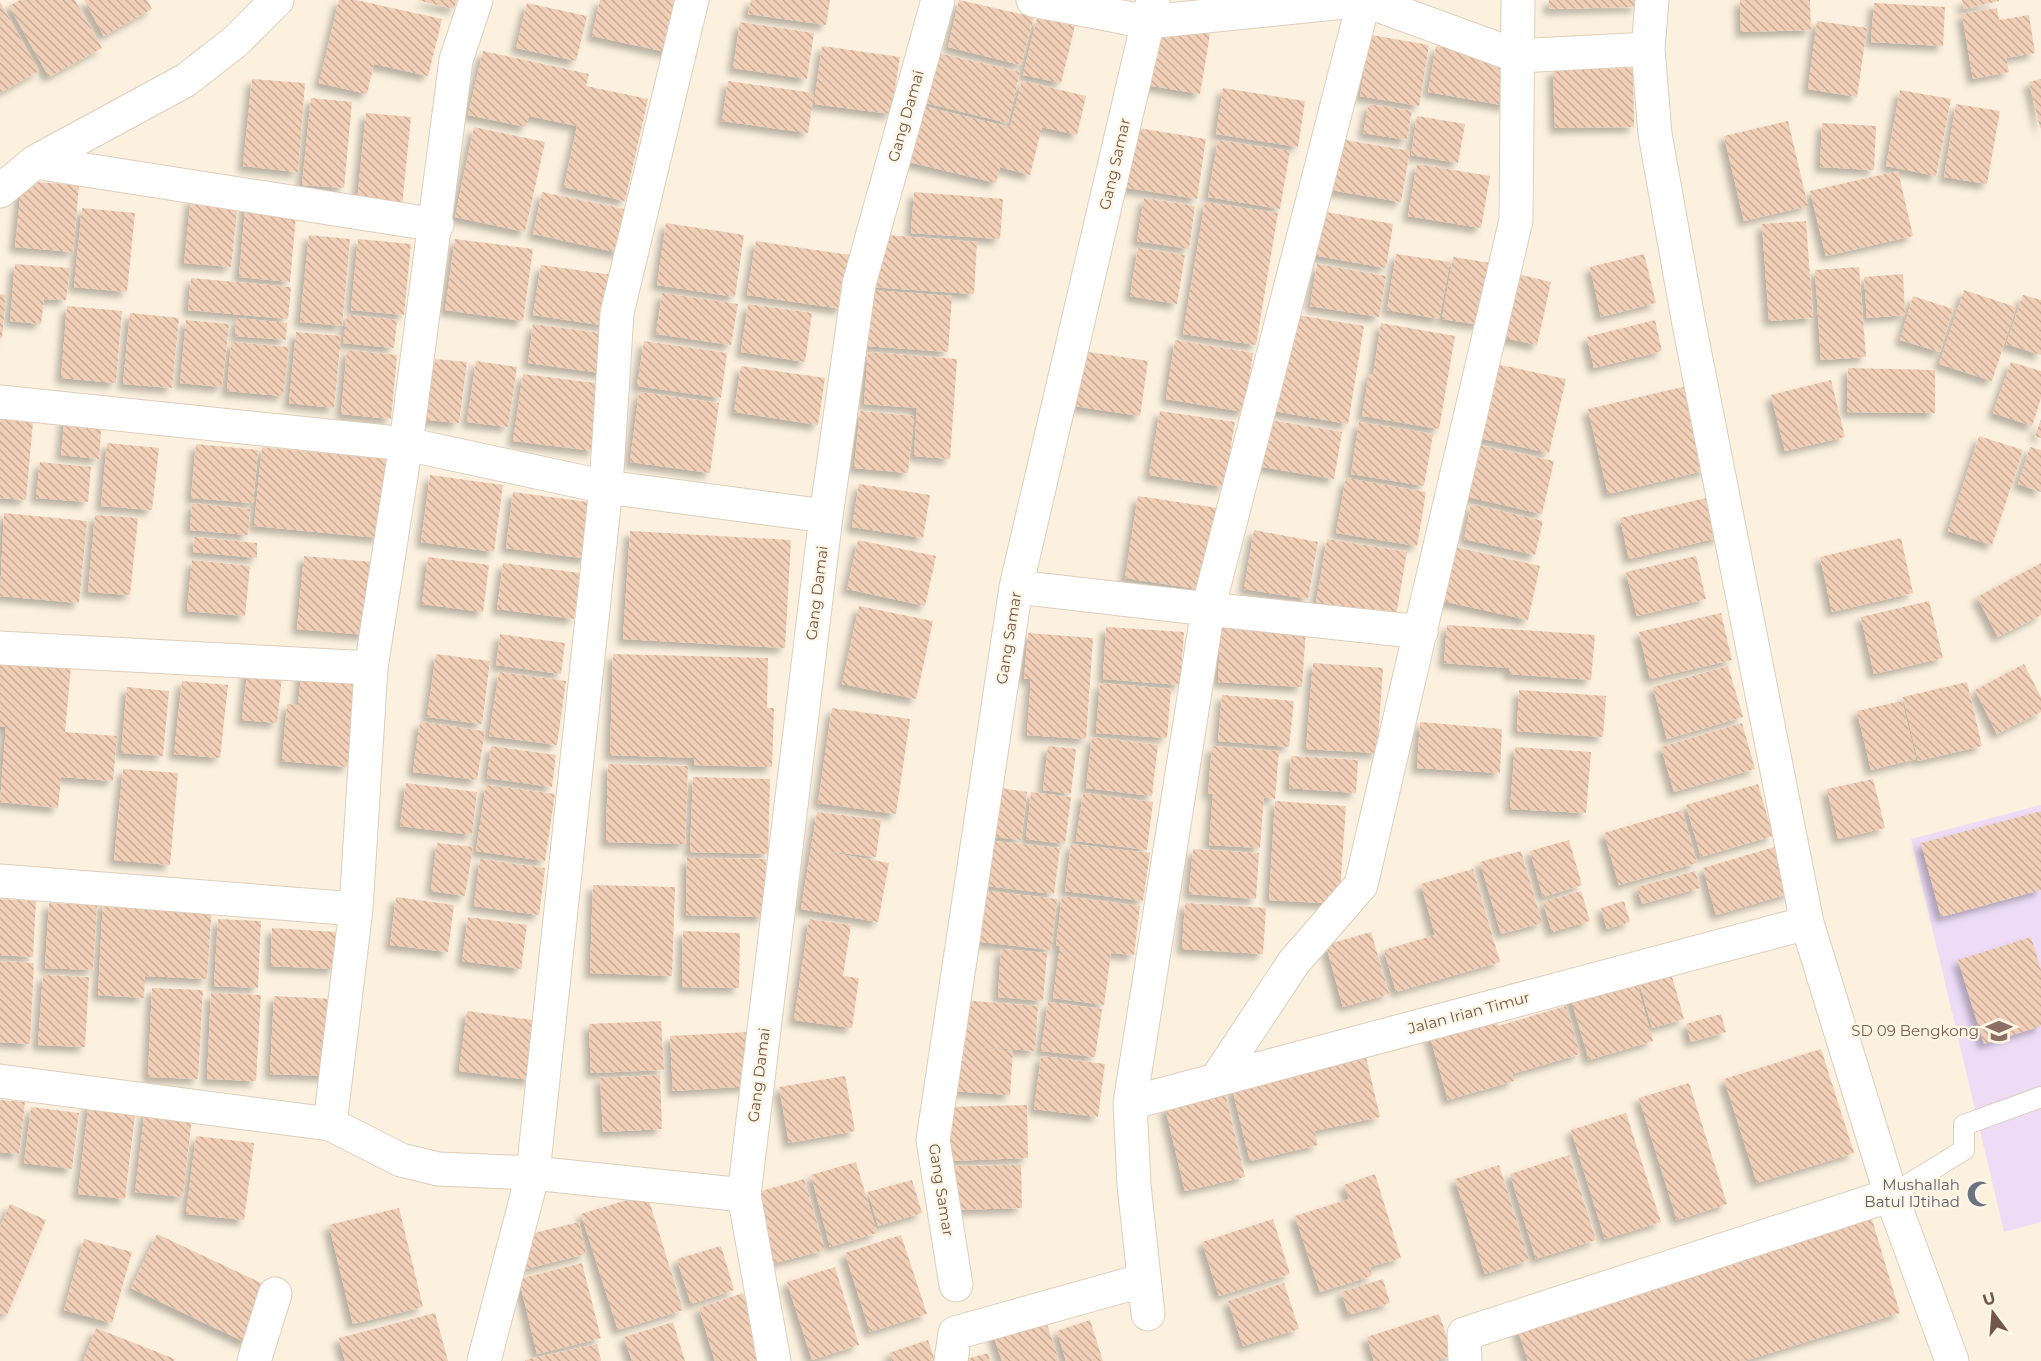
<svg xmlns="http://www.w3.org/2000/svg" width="2041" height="1361" font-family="Montserrat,sans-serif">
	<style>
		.education { fill: #eedcf7 }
		.building { fill: url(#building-back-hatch); filter: url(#shadow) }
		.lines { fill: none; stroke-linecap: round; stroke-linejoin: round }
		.service-casing { stroke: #dfcdbb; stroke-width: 22 }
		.minor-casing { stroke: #dfcdbb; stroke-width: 35 }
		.service { stroke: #fff; stroke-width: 20 }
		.minor { stroke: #fff; stroke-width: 33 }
		.labels { text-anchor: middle; stroke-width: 4.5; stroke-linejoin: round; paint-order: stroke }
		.street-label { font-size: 15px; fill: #715747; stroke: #fff5e5 }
		.education-label { font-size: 15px; fill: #785e54; stroke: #fff5e5; text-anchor: end }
		.worship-label { font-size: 15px; fill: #5b616d; stroke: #fff5e5; text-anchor: end }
	</style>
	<defs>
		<pattern id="building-back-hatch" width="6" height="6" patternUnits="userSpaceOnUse" patternTransform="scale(1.5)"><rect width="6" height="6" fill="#f1cfb7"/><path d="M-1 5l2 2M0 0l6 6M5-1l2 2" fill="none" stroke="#c8ab97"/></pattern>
		<filter id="shadow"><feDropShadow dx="-5.5" dy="5.5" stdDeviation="3" flood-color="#0004"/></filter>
	</defs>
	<rect width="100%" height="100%" fill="#fcf1df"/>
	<path class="education" d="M2041,805V1222L2004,1232L1911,839Z"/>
	<path class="building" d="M20,0H75L102,48L49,77L9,6Z
		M84,0H147L152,9L104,36Z
		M339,0H356L442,19L428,76L374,64L367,94L319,83Z
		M417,0H457L454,9Z
		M600,0H683L671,53L592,36Z
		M751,0H830L826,25L748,14Z
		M959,0L1034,17L1021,65L948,47Z
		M1549,0H1637V7L1549,9Z
		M1740,0H1810L1811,30L1741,32Z
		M1962,0H1999V1L1964,9Z
		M0,2L39,71L0,93Z
		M527,3L587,16L576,61L516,48Z
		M1874,3L1945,7L1943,46L1871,42Z
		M1997,8L1999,20L2029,15L2035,53L2006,58L2009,72L1973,79L1962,14Z
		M1037,18L1075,26L1061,83L1023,75Z
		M1817,21L1867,28L1857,97L1808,89Z
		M740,22L814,33L807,79L733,68Z
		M1156,26L1210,34L1200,94L1146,85Z
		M1371,35L1429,45L1419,106L1360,96Z
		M822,46L900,57L891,114L814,104Z
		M1436,46L1515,59L1507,106L1428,92Z
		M483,51L589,74L586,86L648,99L625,201L564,187L577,126L529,116L526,127L468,115Z
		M938,53L1020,72L1008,123L926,103Z
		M1633,68L1634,127L1555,128L1553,70Z
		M252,79L305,83L298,172L243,166Z
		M2041,79V128H2040L2029,82Z
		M728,81L814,93L808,133L722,121Z
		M1022,81L1086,96L1077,135L1042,127L1030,175L1000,167L996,183L909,162L923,106L1010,127Z
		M1223,88L1305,101L1298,147L1216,134Z
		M1900,90L1951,99L1936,176L1886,166Z
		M311,98L352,102L344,188L302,185Z
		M1369,104L1412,111L1407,140L1363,133Z
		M1956,104L2000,111L1987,184L1944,177Z
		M366,113L411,117L402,206L357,202Z
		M1417,116L1465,124L1458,163L1411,155Z
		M1788,121L1808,206L1744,221L1724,136Z
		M1822,123L1876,126L1874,170L1820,167Z
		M474,127L545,142L525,232L455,217Z
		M1132,127L1206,139L1197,199L1122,187Z
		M1340,139L1410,151L1401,202L1331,190Z
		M1218,140L1290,151L1280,209L1208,197Z
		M1417,164L1490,176L1481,228L1408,216Z
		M1898,171L1913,236L1826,256L1810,191Z
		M22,181L79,185L73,252L15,247Z
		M542,192L629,210L620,253L533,234Z
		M914,192L1003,199L1000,239L911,233Z
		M191,198L238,202L231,267L184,263Z
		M1144,198L1195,206L1189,249L1137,241Z
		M246,199L297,204L290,282L239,277Z
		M1205,202L1278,213L1256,345L1183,334Z
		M82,208L135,213L127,292L74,287Z
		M1320,211L1393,224L1386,268L1312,255Z
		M1806,221L1813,318L1769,321L1762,224Z
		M666,223L744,235L735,297L657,285Z
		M874,234L977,242L974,294L870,287Z
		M309,235L350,239L342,326L300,322Z
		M358,239L411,244L404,315L351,310Z
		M455,239L533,249L523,321L445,310Z
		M756,241L850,255L842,309L747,295Z
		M1138,248L1185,255L1177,304L1130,296Z
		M1396,254L1450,262L1439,319L1387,310Z
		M1644,254L1656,303L1601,317L1590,267Z
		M1453,257L1491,263L1481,325L1442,319Z
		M15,264L70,268L66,300L44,299L41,324L10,321Z
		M1317,264L1386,276L1379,317L1310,306Z
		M541,265L613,275L607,326L533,315Z
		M1859,267L1866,357L1821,360L1815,270Z
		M1510,272L1551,282L1537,345L1496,336Z
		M1903,274L1905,315L1867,318L1864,277Z
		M191,278L291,287L288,319L188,310Z
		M870,290L952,296L948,352L865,346Z
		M1964,290L2016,307L1992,381L1939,364Z
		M662,293L738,304L731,345L656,334Z
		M0,294L6,295L2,338H0Z
		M2023,295L2041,300V355L2006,344Z
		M1913,296L1953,309L1940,352L1900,340Z
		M748,304L812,313L805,362L741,352Z
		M67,306L122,311L116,383L61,378Z
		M130,313L179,318L172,388L123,384Z
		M1291,314L1364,326L1348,424L1274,411Z
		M347,315L397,320L394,348L343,343Z
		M237,318L287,323L286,340L235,336Z
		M186,320L229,324L222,387L180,383Z
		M1655,320L1662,351L1594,368L1587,337Z
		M1381,323L1455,336L1439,429L1362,416L1369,374L1373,375Z
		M533,324L614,335L608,374L528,363Z
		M296,332L341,336L334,408L289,403Z
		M1175,340L1253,353L1244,412L1166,399Z
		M644,341L727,353L721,398L637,386Z
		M231,342L289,347L283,396L227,391Z
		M347,350L397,355L391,419L341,414Z
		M1082,351L1148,361L1140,416L1074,406Z
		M868,352L957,359L950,459L914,456L917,408L864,404Z
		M435,359L467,362L459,423L427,420Z
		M476,361L517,367L508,427L467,422Z
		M2011,362L2041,371V398L2032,426L1993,413Z
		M1496,364L1566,379L1549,453L1479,438Z
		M741,366L825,378L818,425L734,412Z
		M1848,368L1935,370V413L1847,412Z
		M523,374L603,384L594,451L513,441Z
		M1831,380L1845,437L1785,451L1771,395Z
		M1687,386L1707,470L1608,494L1588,409Z
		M639,392L719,403L710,473L630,462Z
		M860,411L914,416L908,473L854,468Z
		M1160,411L1235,422L1224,487L1149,475Z
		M65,415L102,418L99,459L61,455Z
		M0,419L33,422L26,500L0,498Z
		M2041,419V438L2035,436Z
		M1270,420L1342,432L1334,479L1262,467Z
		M1359,422L1433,434L1424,486L1351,474Z
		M1979,436L2023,450L1992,545L1948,531Z
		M107,443L159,448L152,510L101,506Z
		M196,444L258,450L253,503L191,498Z
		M1479,445L1554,461L1542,514L1468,497Z
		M262,447L388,459L380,538L254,526Z
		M2030,447L2041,450V492L2018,484Z
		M40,462L91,467L88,502L36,498Z
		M430,475L503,485L494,552L421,542Z
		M1346,478L1426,492L1417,546L1336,533Z
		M859,484L930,495L923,538L852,527Z
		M513,492L595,503L588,559L506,548Z
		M1138,496L1217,508L1204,590L1125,578Z
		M1711,497L1721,537L1629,559L1620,518Z
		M192,503L250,509L248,535L190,530Z
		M1471,504L1543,521L1535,555L1464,539Z
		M4,513L87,521L79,603L0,596Z
		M95,515L138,518L130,595L88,592Z
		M1254,530L1318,542L1308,599L1244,589Z
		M630,531L791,540L785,648L623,639Z
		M194,537L257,543V558L193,552Z
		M1901,538L1913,593L1832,612L1820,557Z
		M1327,539L1407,552L1396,615L1316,602Z
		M858,540L936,556L925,606L847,589Z
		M1451,546L1540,566L1528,620L1438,600Z
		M304,556L373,562L366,635L297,629Z
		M1696,556L1706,599L1637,616L1626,572Z
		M428,557L489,565L483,612L422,604Z
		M192,560L250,566L245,616L187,611Z
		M503,563L580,573L574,619L497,609Z
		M2041,563V615L1998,637L1977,597Z
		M1929,601L1943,658L1874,674L1861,617Z
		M859,606L933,621L916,699L842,684Z
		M1721,613L1732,660L1650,679L1639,632Z
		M1221,623L1306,629L1302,687L1218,682Z
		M1447,625L1595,635L1591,680L1509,674V668L1444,663Z
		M1106,627L1184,632L1180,685L1103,679Z
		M1028,633L1093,638L1086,739L1027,735L1031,679H1024Z
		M500,634L565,643L561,674L496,665Z
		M436,654L490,661L482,724L427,717Z
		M613,654L768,658L767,708H774L772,767L694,765V758L610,755Z
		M0,659L71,666L65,732L117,736L113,781L61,777L58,808L0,802L6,727L0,726Z
		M1313,663L1383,668L1377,753L1306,749Z
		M2024,664L2041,697V712L1997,734L1975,690Z
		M248,665L283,668L277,723L242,720Z
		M1728,666L1743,717L1667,739L1653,687Z
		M302,668L363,674L354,710L348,767L282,761L287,704L298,705Z
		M499,672L566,681L557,745L489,736Z
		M182,681L228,685L220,758L174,754Z
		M1967,682L1982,746L1918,761L1903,697Z
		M1100,683L1171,689L1167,738L1096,733Z
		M127,687L169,691L163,756L121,753Z
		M1519,690L1606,696L1603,737L1517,731Z
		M1222,695L1294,701L1289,747L1218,741Z
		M1902,701L1916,759L1871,770L1857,711Z
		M832,708L910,719L896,814L818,803Z
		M420,722L485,731L477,780L413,772Z
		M1420,722L1502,729L1500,773L1417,768Z
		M1742,723L1755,769L1674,792L1661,747Z
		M1092,737L1158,745L1152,796L1086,788Z
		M491,746L556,755L552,787L487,778Z
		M1048,746L1076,749L1071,794L1043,790Z
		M1212,746L1279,751L1275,799L1264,797L1260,848L1209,845L1213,794H1208Z
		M1515,747L1591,752L1586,813L1510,809Z
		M1291,756L1358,760L1356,793L1289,788Z
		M608,764L688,766L685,844L606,842Z
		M123,769L178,773L170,865L114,860Z
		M693,777L770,779L768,854L690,852Z
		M1873,779L1885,828L1838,839L1827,789Z
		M406,783L477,792L472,835L400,826Z
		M1758,784L1773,836L1701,857L1686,805Z
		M486,785L555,794L545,861L476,851Z
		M1000,788L1027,792L1021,840L994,837Z
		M1031,792L1071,797L1065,844L1026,839Z
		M1083,793L1153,802L1147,850L1076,841Z
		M1275,801L1346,806L1339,904L1269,900Z
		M1682,810L1697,863L1619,885L1604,833Z
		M2041,811V890L1941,917L1921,843Z
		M817,812L881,820L876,857L824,851L889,863L878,922L801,909Z
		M1569,840L1582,885L1543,897L1530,851Z
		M992,841L1060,848L1054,894L986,886Z
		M437,843L473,847L465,896L431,891Z
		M1071,844L1150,853L1143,901L1065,891Z
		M1778,846L1791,893L1716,915L1703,868Z
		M1193,849L1259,853L1256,899L1189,894Z
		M1521,851L1542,923L1501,934L1480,862Z
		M687,858L766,859L764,917L686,915Z
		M480,859L545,868L539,915L474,906Z
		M1473,869L1500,962L1396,992L1384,950L1435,935L1421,884Z
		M1695,871L1700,888L1642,904L1637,887Z
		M593,885L675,887L672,976L590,973Z
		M979,890L1057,899L1051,950L973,941Z
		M1581,891L1590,921L1552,932L1543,902Z
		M1062,896L1140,906L1134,955L1111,953L1104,1005L1053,998L1060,946L1056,945Z
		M396,897L454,905L448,952L390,945Z
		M0,899L36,901L33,957L0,955Z
		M103,901L212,906L207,979L145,976L144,998L98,995Z
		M1624,901L1630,922L1607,929L1601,908Z
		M49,903L97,905L93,970L45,968Z
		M1185,903L1266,908L1263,954L1182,949Z
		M468,917L527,925L521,969L462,961Z
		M218,919L261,921L258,988L214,986Z
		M809,919L851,925L843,976L859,978L852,1028L794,1020Z
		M272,928L336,932L335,969L271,966Z
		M683,931L740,933L739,988L682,987Z
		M1371,932L1389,994L1343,1007L1326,945Z
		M2031,937L2041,970V1026L1984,1044L1958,960Z
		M1001,949L1047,953L1043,1001L998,997Z
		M0,961L34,963L30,1044L0,1042Z
		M1671,973L1684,1019L1652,1028L1639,982Z
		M1634,974L1653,1041L1589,1060L1569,993Z
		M43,975L89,977L85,1047L38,1045Z
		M152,988L203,990L198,1079L148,1077Z
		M211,993L261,995L256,1081L207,1079Z
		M274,996L333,999L329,1076L270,1074Z
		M960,1000L1038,1006L1035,1051L965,1046L1013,1051L1010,1095L953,1091Z
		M1048,1002L1102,1009L1095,1057L1041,1051Z
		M1566,1006L1580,1054L1512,1074L1514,1081L1448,1100L1429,1033L1494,1014L1498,1026Z
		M467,1011L540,1021L531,1080L459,1071Z
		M1721,1014L1726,1032L1691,1042L1686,1024Z
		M661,1021L664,1070L591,1073L589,1024Z
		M749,1032L752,1086L673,1091L670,1036Z
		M1821,1049L1854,1153L1757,1183L1724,1079Z
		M1041,1056L1105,1064L1098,1117L1034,1109Z
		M1366,1057L1380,1117L1314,1131L1318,1145L1250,1161L1232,1088Z
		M660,1075L662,1129L603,1132L600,1078Z
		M845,1076L855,1131L789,1143L779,1087Z
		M1689,1083L1727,1204L1677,1220L1639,1098Z
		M1225,1093L1245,1177L1185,1191L1165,1107Z
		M0,1100L25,1102L19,1154L0,1152Z
		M89,1101L136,1106L125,1199L78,1194Z
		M1027,1105L1028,1158L948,1161L946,1107Z
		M31,1107L79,1113L72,1169L24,1163Z
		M145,1110L192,1116L183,1197L135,1192Z
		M1626,1113L1661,1222L1605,1239L1571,1130Z
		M196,1136L254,1143L244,1220L186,1214Z
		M1569,1155L1596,1240L1536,1259L1510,1174Z
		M856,1162L877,1233L830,1247L811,1175Z
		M1021,1165L1022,1208L954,1210L953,1166Z
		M1499,1165L1529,1260L1485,1274L1455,1179Z
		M1375,1174L1401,1258L1370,1267L1372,1276L1320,1292L1295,1216L1349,1199L1344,1185Z
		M804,1179L825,1250L771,1264L751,1194Z
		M912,1180L922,1213L878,1226L868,1192Z
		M647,1194L683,1310L618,1330L581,1214Z
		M10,1204L46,1220L7,1315L0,1313V1227Z
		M399,1208L423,1307L353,1324L329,1225Z
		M1870,1213L1900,1313L1744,1361H1528L1515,1321Z
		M1273,1219L1290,1274L1219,1296L1202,1242Z
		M579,1222L586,1254L526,1269L518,1237Z
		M157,1234L274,1289L247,1343L131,1288Z
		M901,1235L927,1314L870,1332L845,1253Z
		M84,1239L132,1252L112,1323L64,1310Z
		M721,1246L734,1290L691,1304L677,1259Z
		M582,1263L601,1338L537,1354L519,1279Z
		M835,1267L859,1345L812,1360L787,1282Z
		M1383,1279L1390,1303L1349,1315L1341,1292Z
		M1284,1283L1299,1329L1243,1346L1228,1301Z
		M743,1293L764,1361H715L699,1308Z
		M435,1313L448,1361H345L339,1338Z
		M1439,1314L1453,1355L1436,1361H1374L1367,1337Z
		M1044,1315L1059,1361H1002L992,1331Z
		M1090,1320L1103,1361H1066L1057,1331Z
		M673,1322L685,1361H632L624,1337Z
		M96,1328L175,1359L174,1361H83Z
		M928,1340L935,1361H892L889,1353Z
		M597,1344L601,1361H525V1360Z
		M988,1353L990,1361H963V1360Z"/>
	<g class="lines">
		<g class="service-casing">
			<path id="service" d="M1891,1195L1964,1150V1125L2041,1097"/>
		</g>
		<g class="minor-casing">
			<path id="minor" d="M476,0L456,60L406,444L371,668L356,909L330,1124L401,1160L438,1169L533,1173L744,1195
				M1033,0L1148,22L1364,0L1517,56L1648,49
				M1364,0L1208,609L1421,632
				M1652,0L1648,49L1655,134L1689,324L1807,923L1891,1195L1952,1361
				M35,162L437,225
				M0,191L35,162L186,80L236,41L277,0
				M0,402L406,444L606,487L826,516
				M1016,587L1208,609L1130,1103L1134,1185L1148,1314
				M0,648L371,668
				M0,881L356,909
				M1216,1080L1294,962L1361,885L1516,220L1518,0
				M0,1081L330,1124
				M1130,1103L1807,923
				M956,1285L933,1140L1016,587L1153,0
				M254,1361L275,1294
				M484,1361L533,1173L606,487L617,313L692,0
				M774,1361L744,1195L826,516L859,284L938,0
				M951,1361L955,1333L1144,1280
				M1465,1361L1464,1334L1891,1195"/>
		</g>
		<use href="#service" class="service"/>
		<use href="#minor" class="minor"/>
	</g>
	<defs>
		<g id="school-bare" transform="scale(2.07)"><path d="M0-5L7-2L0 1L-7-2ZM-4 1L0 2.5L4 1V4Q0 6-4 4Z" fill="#8d6e63" stroke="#fff5e5" stroke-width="2.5" paint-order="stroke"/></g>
		<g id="mosque-bare" transform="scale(2.07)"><path d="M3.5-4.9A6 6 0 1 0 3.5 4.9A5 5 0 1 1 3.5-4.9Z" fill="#6b7280" stroke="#fff5e5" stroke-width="2.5" paint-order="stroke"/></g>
	</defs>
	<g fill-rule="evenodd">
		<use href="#school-bare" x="1999" y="1031"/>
		<use href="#mosque-bare" x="1980" y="1194"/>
	</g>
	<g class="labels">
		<g class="street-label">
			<text transform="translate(906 116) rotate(-74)" y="5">Gang Damai</text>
			<text transform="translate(1115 164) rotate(-77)" y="5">Gang Samar</text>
			<text transform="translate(817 593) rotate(-83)" y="5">Gang Damai</text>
			<text transform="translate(1009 638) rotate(-81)" y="5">Gang Samar</text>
			<text transform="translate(1469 1013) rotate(-15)" y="5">Jalan Irian Timur</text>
			<text transform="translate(759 1075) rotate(-83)" y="5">Gang Damai</text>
			<text transform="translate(941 1190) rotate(81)" y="5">Gang Samar</text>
		</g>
		<g class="education-label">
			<text x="1979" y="1036">SD 09 Bengkong</text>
		</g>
		<g class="worship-label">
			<text x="1960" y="1190">Mushallah<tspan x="1960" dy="17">Batul IJtihad</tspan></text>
		</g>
	</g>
	<g transform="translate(1993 1313) rotate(344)" stroke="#fff5e5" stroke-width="4.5" paint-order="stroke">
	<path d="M0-4.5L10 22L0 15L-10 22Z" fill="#715747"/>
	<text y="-9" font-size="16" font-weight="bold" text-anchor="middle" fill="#715747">U</text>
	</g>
</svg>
